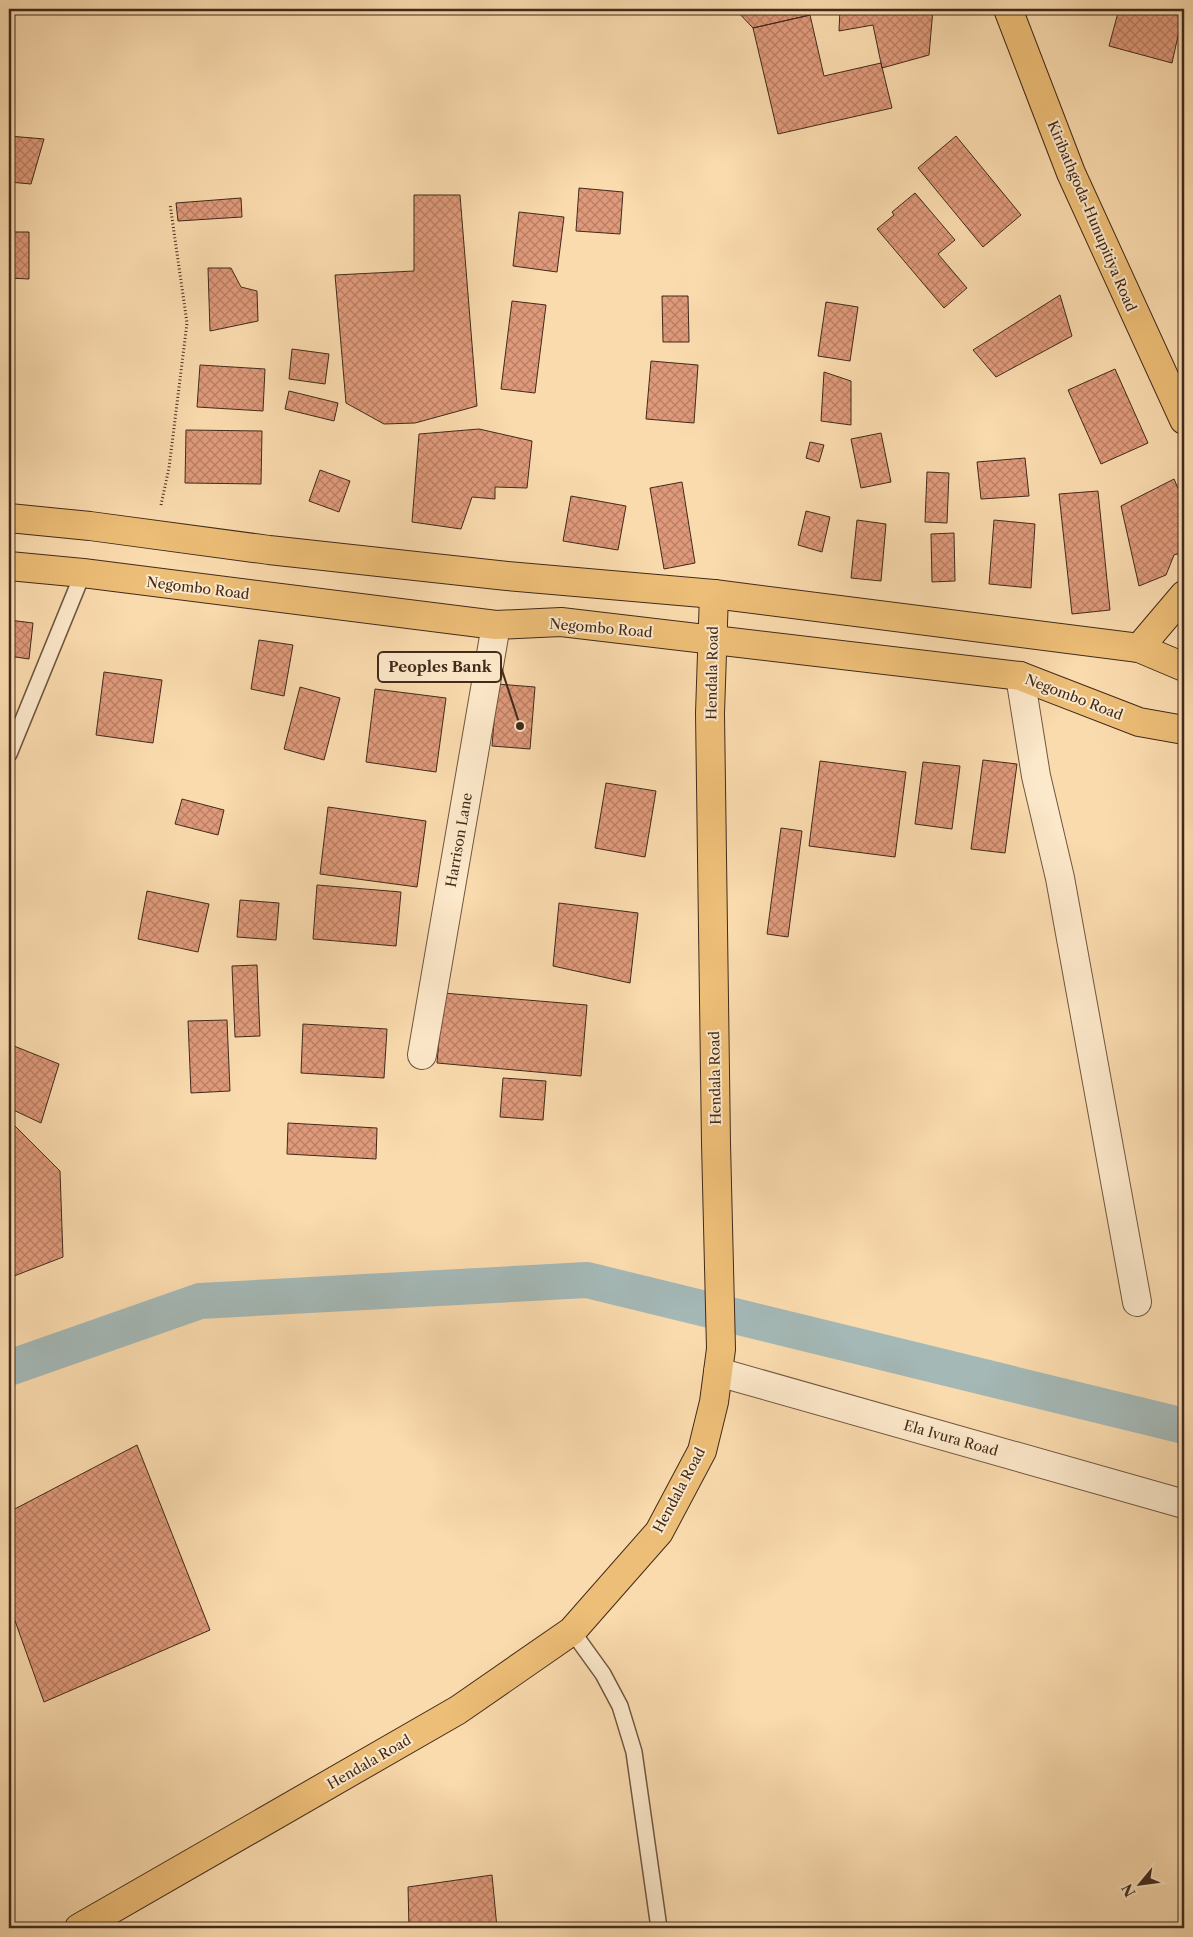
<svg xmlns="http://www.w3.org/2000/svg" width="1193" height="1937" font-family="'Libre Caslon Text',serif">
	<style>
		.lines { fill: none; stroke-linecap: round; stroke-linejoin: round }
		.canal { stroke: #a4b8b6; stroke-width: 36 }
		.building { fill: url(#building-cross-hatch); stroke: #412a1a }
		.service-casing { stroke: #6f563f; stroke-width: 18 }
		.minor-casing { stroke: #6f563f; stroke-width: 30 }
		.primary-casing { stroke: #412a1a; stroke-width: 30 }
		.trunk-casing { stroke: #412a1a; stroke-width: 30 }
		.path { stroke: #412a1a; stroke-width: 3; stroke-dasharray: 1 2.5; stroke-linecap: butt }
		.service { stroke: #fce8ca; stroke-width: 15 }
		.minor { stroke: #fce8ca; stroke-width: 28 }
		.primary { stroke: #edbe77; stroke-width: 28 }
		.trunk { stroke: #edbe77; stroke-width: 28 }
		.labels { text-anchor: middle; stroke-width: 4; stroke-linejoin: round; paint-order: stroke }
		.street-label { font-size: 14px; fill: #412a1a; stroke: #fce8ca }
		.leader { fill: none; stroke: #412a1a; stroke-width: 2 }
		.callout-dot { fill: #412a1a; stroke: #fce8ca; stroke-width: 2 }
		.callout { fill: #fce8ca; stroke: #412a1a; stroke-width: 2 }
		.callout-label { font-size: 15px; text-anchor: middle; font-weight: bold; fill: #412a1a }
	</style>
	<defs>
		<pattern id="building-cross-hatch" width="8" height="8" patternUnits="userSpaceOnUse" patternTransform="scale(1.25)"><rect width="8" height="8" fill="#e09a7b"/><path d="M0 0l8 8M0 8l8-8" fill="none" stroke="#b77e64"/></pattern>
	</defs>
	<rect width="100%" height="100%" fill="#fadbae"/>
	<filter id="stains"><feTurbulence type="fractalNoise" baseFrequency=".004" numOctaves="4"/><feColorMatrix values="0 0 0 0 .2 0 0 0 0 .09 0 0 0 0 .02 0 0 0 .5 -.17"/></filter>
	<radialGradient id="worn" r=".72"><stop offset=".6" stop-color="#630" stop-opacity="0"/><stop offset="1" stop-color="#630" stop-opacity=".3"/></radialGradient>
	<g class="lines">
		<path class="canal" d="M9,1368L200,1301L587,1280L1184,1426"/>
	</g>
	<path class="building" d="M735,9H806L810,15L753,28Z
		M840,9H933L929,55L882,68L873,25L839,31Z
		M1119,9H1184L1172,63L1109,46Z
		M810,15L824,76L881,63L892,108L778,134L753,28Z
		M9,136L44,139L31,184L9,182Z
		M956,136L1021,215L983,247L918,168Z
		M579,188L623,192L620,234L576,231Z
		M915,193L955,240L938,254L967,288L944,308L877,229L894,215L892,212Z
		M414,195H460L477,406L415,423L384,424L346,403L335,275L414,271Z
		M241,198L242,217L178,221L176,203Z
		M519,212L564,217L557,272L513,266Z
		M9,232H29V279L9,278Z
		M208,268H231L241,287L257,291L258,321L210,331Z
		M1060,295L1072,336L996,377L973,350Z
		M662,296H688L689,342H663Z
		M512,301L546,305L535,393L501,389Z
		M826,302L858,307L850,361L818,356Z
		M9,322L12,323L9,364Z
		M292,349L329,354L325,384L289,379Z
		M651,361L698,365L694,423L646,419Z
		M200,365L265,369L263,411L197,407Z
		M1115,369L1148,443L1101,464L1068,390Z
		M824,372L851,381V425L821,421Z
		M289,391L338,403L334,421L285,409Z
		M479,429L532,441L527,488L495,487V499L472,497L461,529L412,522L419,434Z
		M186,430L262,431L261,484L185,483Z
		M881,433L891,482L861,488L851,439Z
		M810,442L824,445L819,462L806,458Z
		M1025,458L1029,496L981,499L977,462Z
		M320,470L350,481L339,512L309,501Z
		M927,472L949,473L947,523L925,522Z
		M1174,479L1184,502V552L1174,555L1166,575L1139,586L1121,506Z
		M682,482L695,563L664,569L650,488Z
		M1098,491L1110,610L1072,614L1059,494Z
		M571,496L626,506L618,550L563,541Z
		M806,511L830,517L822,552L798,545Z
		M857,520L886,524L881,581L851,578Z
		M994,520L1035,524L1031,588L989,584Z
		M954,533L955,581L932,582L931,534Z
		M9,620L33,623L29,659L9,656Z
		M259,640L293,645L284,696L251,689Z
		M104,672L162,680L153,743L96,735Z
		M497,684L535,687L530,749L492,746Z
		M300,687L340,698L324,760L284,749Z
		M375,689L446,698L436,772L366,762Z
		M983,760L1017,764L1005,853L971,849Z
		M820,761L906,772L895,857L809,846Z
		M923,762L960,766L952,829L915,824Z
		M606,783L656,791L645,857L595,848Z
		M182,799L224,810L218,835L175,824Z
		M328,807L426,821L417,887L320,874Z
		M781,828L802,831L788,937L767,934Z
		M317,885L401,892L396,946L313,939Z
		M147,891L209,904L198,952L138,939Z
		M240,900L279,903L276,940L237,937Z
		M559,903L638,913L630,983L553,966Z
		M257,965L260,1036L235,1037L232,966Z
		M443,993L587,1005L581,1076L437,1063Z
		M227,1020L230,1091L191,1093L188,1021Z
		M303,1024L387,1029L384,1078L301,1073Z
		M9,1044L59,1064L41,1123L9,1108Z
		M503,1078L546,1081L543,1120L500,1117Z
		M9,1120L60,1171L63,1257L9,1278Z
		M288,1123L377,1128L376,1159L287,1154Z
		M137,1445L210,1630L44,1702L9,1604V1512Z
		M492,1875L497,1928H409L408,1887Z"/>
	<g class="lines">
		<g class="service-casing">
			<path id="service" d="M9,754L83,573
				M572,1631L603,1674L620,1706L634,1752L659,1928"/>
		</g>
		<g class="minor-casing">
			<path id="minor" d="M1020,676L1036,776L1060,878L1137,1302
				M422,1055L496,625
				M718,1372L1184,1504"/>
		</g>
		<g class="primary-casing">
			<path id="primary" d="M1008,9L1071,173L1184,420
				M1139,648L1184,595
				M79,1928L458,1710L572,1631L659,1532L702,1451L714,1402L721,1349L716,1143L710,713L714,594"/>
		</g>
		<g class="trunk-casing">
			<path id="trunk" d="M9,518L90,526L269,550L507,576L714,594L1139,648L1184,667
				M9,566L83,573L496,625L561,622L1020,676L1139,722L1184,730"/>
		</g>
		<path class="path" d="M161,505L169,468L187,323L170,204"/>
		<use href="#service" class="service"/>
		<use href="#minor" class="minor"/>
		<use href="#primary" class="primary"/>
		<use href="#trunk" class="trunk"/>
	</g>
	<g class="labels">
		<g class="street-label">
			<text transform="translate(1092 216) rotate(67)" y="5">Kiribathgoda-Hunupitiya Road</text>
			<text transform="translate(198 588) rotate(7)" y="5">Negombo Road</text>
			<text transform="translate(601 628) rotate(5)" y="5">Negombo Road</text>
			<text transform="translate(712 673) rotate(-89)" y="5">Hendala Road</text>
			<text transform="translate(1074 697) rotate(21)" y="5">Negombo Road</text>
			<text transform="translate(459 840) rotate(-80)" y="5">Harrison Lane</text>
			<text transform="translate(715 1078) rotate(-91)" y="5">Hendala Road</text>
			<text transform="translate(951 1438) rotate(16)" y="5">Ela Ivura Road</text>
			<text transform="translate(679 1490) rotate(-62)" y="5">Hendala Road</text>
			<text transform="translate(369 1762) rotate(-30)" y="5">Hendala Road</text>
		</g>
	</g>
	<path class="leader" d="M520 726L501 667"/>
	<circle class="callout-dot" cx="520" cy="726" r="5"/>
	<rect class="callout" x="378" y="652" width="123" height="30" rx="5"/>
	<g class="callout-label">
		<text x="440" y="672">Peoples Bank</text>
	</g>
	<rect width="1193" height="1937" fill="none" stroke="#fadbae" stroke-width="30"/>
	<rect x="10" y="10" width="1173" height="1917" fill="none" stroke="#412a1a" stroke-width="2.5"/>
	<rect x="15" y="15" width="1163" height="1907" fill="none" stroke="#412a1a"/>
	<g transform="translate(1140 1884) rotate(241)" stroke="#fce8ca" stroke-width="4" paint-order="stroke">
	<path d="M0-4L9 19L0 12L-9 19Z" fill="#412a1a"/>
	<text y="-8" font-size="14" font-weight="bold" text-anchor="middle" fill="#412a1a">N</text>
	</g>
	<rect width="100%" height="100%" filter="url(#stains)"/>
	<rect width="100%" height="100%" fill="url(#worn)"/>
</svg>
